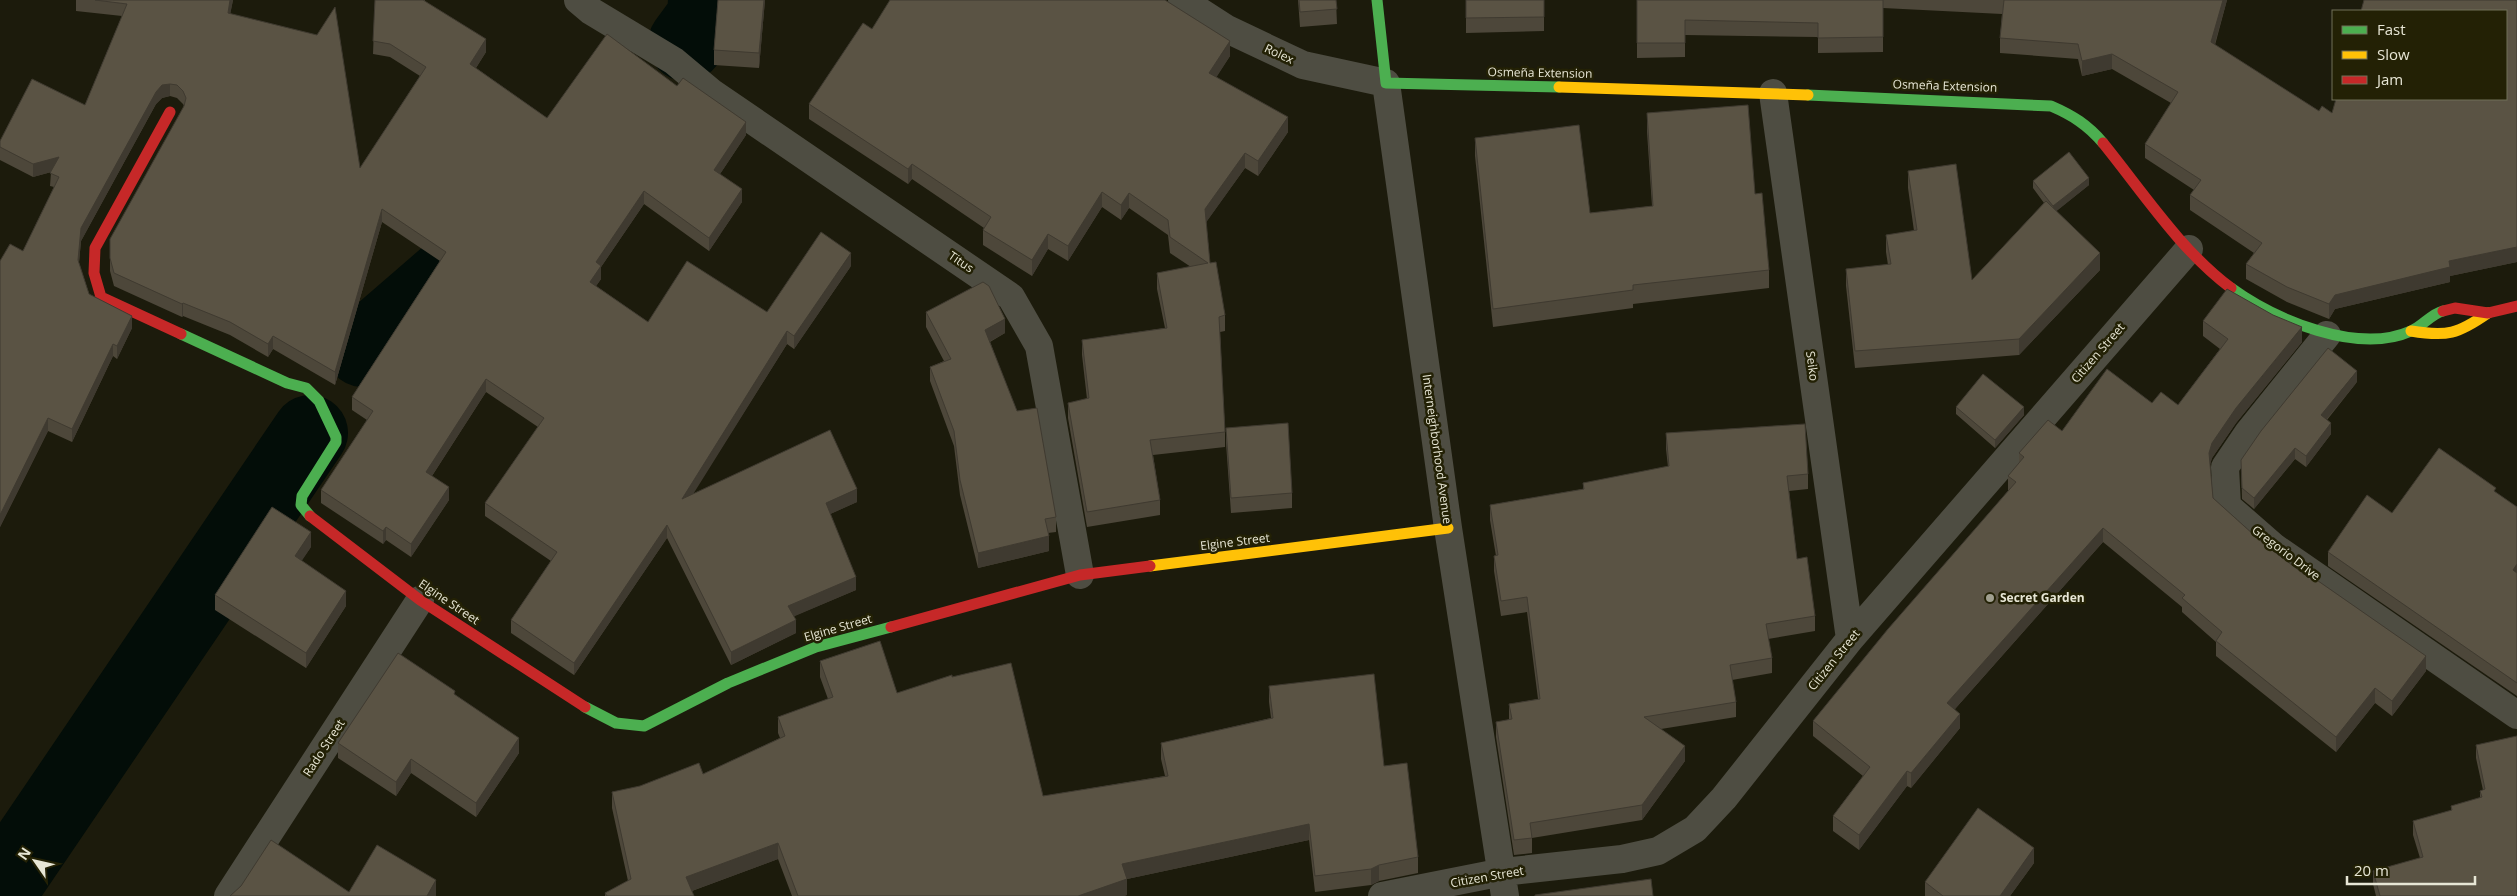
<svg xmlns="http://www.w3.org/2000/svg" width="2517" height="896" font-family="'Open Sans',sans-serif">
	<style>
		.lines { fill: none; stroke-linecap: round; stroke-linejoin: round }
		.river { stroke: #030d08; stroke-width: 76 }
		.street { stroke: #4e4d42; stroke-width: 28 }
		.fast { stroke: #4caf50; stroke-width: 11 }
		.slow { stroke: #ffc107; stroke-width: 11 }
		.jam { stroke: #c62828; stroke-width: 11 }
		.wall { fill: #4d473a }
		.shaded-wall { fill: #3f3a30 }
		.building { fill: #5a5344; stroke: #3f3a30 }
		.poi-dot { fill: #a09f8f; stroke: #232105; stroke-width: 2 }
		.labels { text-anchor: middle; stroke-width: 5; stroke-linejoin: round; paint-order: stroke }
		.street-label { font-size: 12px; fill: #e7e6d5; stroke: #232105 }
		.poi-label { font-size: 12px; font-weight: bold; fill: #e7e6d5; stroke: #232105; text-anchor: start }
	</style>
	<rect width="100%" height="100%" fill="#1c1b0c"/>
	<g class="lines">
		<path class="river" d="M686,43L705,17L706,0
			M363,349L490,239
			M0,890L310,433"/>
		<path class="street" d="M578,0L591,11L674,61L711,92L1011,297L1039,346L1080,575
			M1182,0L1227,29L1303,65L1386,83L1448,528L1505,896
			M1773,93L1850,639
			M2327,335L2248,433L2225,467L2227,506L2274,547L2517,715
			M228,896L420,600
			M1382,896L1503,872L1622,859L1658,851L1695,829L1724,798L1850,639L2189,249"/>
		<path class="fast" d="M1377,0L1386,83L1559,87
			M1808,95L2051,106C2072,115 2088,125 2103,143
			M2231,288C2275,320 2358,355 2411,331C2423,326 2431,314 2443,311
			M181,334L287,383L306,388L319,401L336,437V442L302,496L301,505L310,516
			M585,707L616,723L644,726L728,683L816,647L891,627"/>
		<path class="slow" d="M1559,87L1808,95
			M2411,331C2447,337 2458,334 2488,313
			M1150,566L1448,528"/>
		<path class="jam" d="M170,112L95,248L94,273L101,297L181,334
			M2103,143C2142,191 2181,251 2231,288
			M2443,311L2455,308L2488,313L2517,306
			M310,516L420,600L585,707
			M891,627L1080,575L1150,566"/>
	</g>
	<path class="wall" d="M76,0H233L230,14L360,168L420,76L390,57L373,54L375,0H425V1L486,52L476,68L547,118L677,86L746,135L720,174L742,202L709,251L644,204L601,267V279L596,286L648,322L767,312L851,266L794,349L787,344L693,493L857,502L830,514L856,590L794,616L796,633L731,665L667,538L574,675L511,633V620L551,561L485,516V503L538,427L486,392L432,476L449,500L411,557L386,540L383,544L321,503V490L367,420L352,410V397L440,261L382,222L335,385L273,349L268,357L230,335L183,316L182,317L114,286L110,271V258L184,106L183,104L177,98L170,96L162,98L156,104L81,241L79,263L89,294L132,328L117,359L113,356L72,442L48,431L0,527V261L23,251L54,187L50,186L51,172L33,177L0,160V141L85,105L122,16L76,11Z
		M718,0H765L759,68L714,65V50Z
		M1298,0H1336L1337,24L1300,27Z
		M1466,0H1544V31L1466,33Z
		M1637,0H2227L2215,45L2319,111L2332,113L2517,0V262L2450,276V282L2335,309L2329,319L2287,302L2246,279V264L2254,253L2190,210V195L2194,190L2145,158V144L2171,103L2112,69L2082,76L2078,59L2000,53V38L2002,14L1883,8V52L1818,53V37L1685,35V57L1637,58Z
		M872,29L1230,56L1216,77L1288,132L1258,176L1245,168L1206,222L1210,263L1225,315V331L1220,332L1225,432V447L1153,455L1160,500V515L1087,527L1068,418V403L1087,399L1082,355V340L1165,328L1157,289V273L1191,267L1170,253L1168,235L1129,208L1121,220L1102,207L1068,261L1048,249L1032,276L983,245V230L984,228L912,179L908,184L809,119V104Z
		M1647,113L1755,194L1769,270V288L1633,304V308L1493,327L1475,156V138L1590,213L1652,206L1647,132Z
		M1908,171L1972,280L2044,203L2033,188V181L2089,185L2056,211L2100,270L2019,355L1855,368L1846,286V269L1888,265L1886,252V235L1914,231L1908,188Z
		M926,312L1005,333L990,342L1056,517V532L1048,533L1049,551L978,568L960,495L954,446L930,381V367L944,361L926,327Z
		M2203,321L2302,342L2236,423L2212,458L2210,464L2213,498L2264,544L2426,671L2392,716L2375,703L2336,752L2216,656V642L2182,612V607L2103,542L1955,709L1960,728L1911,788L1907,786L1859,850L1833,831V816L1863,776L1813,736V721L2008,491V476L2019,463V453L2062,431L2152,403L2178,405L2220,349L2203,336Z
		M2357,382L2327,420L2331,434L2306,467L2295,459L2254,509L2242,499L2241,460Z
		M1956,407L2024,415L1995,448L1956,414Z
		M1226,428L1292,493V508L1231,513L1226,443Z
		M1666,433L1808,474V489L1789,491L1797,559L1815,616V631L1768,639L1772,658V673L1732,680L1736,702V717L1661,729L1685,761L1642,820L1532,838V853L1514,855L1496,737V722L1509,720V704L1538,699L1527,612L1501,616L1494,571V556H1496L1490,520V505L1583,489V483L1668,467L1666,449Z
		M2496,493L2517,507V696L2328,566V552L2392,513Z
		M311,547L301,561L346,606L306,668L215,610V595Z
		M820,661L897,693L952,677L1043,796L1165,776L1161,759V743L1271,718L1269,702V686L1384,766L1418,857V873L1379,881L1371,885L1315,892L1309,840L1127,879V895L1124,896H792L778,859L692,891L694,896H605V893L628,881L612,808V792L703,774L780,738L778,733V717L828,699L820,677Z
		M455,695L519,753L476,817L411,773L396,796L338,758V743Z
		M2476,745L2517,896H2376L2373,884V871L2420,858L2413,835V821L2451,811V806L2480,798V791L2483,790L2476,758Z
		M2034,863L2010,896H1925V882Z"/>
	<path class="shaded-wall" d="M230,0H233L228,26V13Z
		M764,0H765L759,68V53Z
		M2223,0H2227L2211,57V42Z
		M486,39V52L470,77V64Z
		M1230,41V56L1209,89V73Z
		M2112,54V69L2082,76V61Z
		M170,84V96L162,98L156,104L81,241L78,273V260L81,228L156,92L162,85Z
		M1288,117V132L1258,176V161Z
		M746,122V135L714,183V170Z
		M1245,153V168L1205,224V209Z
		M59,157V170L33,177V164Z
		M912,164V179L908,184V169Z
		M2089,178V185L2053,214V206Z
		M742,189V202L709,251V238Z
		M644,191V204L601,267V279L590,295V282L596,262Z
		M1102,192V207L1068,261V246Z
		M1129,193V208L1121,220V205Z
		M382,209V222L335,385V372Z
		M1048,234V249L1032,276V260Z
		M2517,247V262L2450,276V282L2335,309L2329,319V304L2335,295L2449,261Z
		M851,253V266L794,349V336Z
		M2100,253V270L2019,355V339Z
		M183,303V316L182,317V304Z
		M132,316V328L117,359V346Z
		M1005,319V333L985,344V330Z
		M2302,327V342L2236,423L2212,458L2209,468V453L2212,443L2236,408Z
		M787,331V344L682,512V499Z
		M273,336V349L268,357V344Z
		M113,344V356L72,442V429Z
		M2357,371V382L2321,426V415Z
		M486,379V392L426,485V472Z
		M2024,407V415L1995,448V440Z
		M48,418V431L0,527V515Z
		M2331,423V434L2306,467V456Z
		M2295,448V459L2254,509V498Z
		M449,487V500L411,557V544Z
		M857,489V502L826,516V503Z
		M667,525V538L574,675V663Z
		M386,527V540L383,544V531Z
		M2103,528V542L1947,718V703Z
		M311,532V547L295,571V556Z
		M1049,536V551L978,568V553Z
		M2517,564V578L2513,570Z
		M856,577V590L788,619V606Z
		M346,591V606L306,668V653Z
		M796,620V633L731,665V652Z
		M2426,656V671L2392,716V701Z
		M2375,688V703L2336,752V737Z
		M1960,714V728L1911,788V773Z
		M519,738V753L476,817V803Z
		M1685,746V761L1642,820V805Z
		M411,759V773L396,796V782Z
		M1907,771V786L1859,850V835Z
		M1309,824V840L1127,879V895L1124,896H1078L1122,864Z
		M778,843V859L686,893V877Z
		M2034,848V863L2010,896H2000Z
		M1379,865V881L1371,885V869Z
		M436,880V896H427Z"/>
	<path class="building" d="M95,0H230L228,13L317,35L335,7L360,168L426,67L390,44L373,41L375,0H423L486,39L470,64L547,118L607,34L677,86L683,78L746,122L714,170L742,189L709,238L644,191L596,262L601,266L590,282L648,322L687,261L767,312L821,232L851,253L794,336L787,331L682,499L830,430L857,489L826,503L856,577L788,606L796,620L731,652L667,525L574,663L511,620L557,552L485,503L544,418L486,379L426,472L449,487L411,544L386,527L383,531L321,490L373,411L352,397L446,252L382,209L335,372L273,336L268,344L230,322L183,303L182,304L114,273L110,258V239L184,106L186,98L183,91L177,85L170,84L162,85L156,92L81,228L78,260L89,294L132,316L117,346L113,344L72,429L48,418L0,515V261L10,244L23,251L59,177L50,173L59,157L33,164L0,147V141L32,79L85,105L127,4Z
		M718,0H764L759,53L714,50Z
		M890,0H1165L1230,41L1209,73L1288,117L1258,161L1245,153L1205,209L1210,263L1216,262L1225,315L1219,317L1225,432L1150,440L1160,500L1087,512L1068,403L1089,398L1082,340L1167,328L1157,273L1208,263L1170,237L1168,220L1129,193L1121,205L1102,192L1068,246L1048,234L1032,260L983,230L991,217L912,164L908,169L809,104L863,23L872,29Z
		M1299,0H1336L1337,9L1300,12Z
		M1466,0H1544V17L1466,18Z
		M1637,0H1883V37L1818,38V23L1685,20V43H1637Z
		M2004,0H2223L2211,42L2319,111L2322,106L2332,113L2336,99H2506V11H2361L2364,0H2517V247L2449,261L2450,267L2335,295L2329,304L2287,287L2246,264L2262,243L2190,195L2201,180L2145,144L2178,92L2112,54L2082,61L2078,44L2000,38Z
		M1748,105L1755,194L1762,193L1769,270L1633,285V290L1493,309L1475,138L1579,125L1590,213L1653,206L1647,113Z
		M2069,152L2089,178L2053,206L2033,181Z
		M1956,164L1972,280L2046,201L2100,253L2019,339L1855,351L1846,269L1891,264L1886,235L1917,230L1908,171Z
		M983,282L989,286L1005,319L985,330L1017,411L1037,408L1056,517L1045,519L1049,536L978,553L960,480L954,431L930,367L951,359L926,312Z
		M2227,289L2273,315L2302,327L2236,408L2212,443L2209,453L2213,498L2264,544L2309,578L2311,576L2426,656L2392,701L2375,688L2336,737L2216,641L2222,632L2182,598L2185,595L2103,528L1947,703L1960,714L1911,773L1907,771L1859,835L1833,816L1870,767L1813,721L1888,629L2016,482L2008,476L2024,457L2019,453L2048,420L2062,431L2107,369L2152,403L2161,392L2178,405L2228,339L2203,321Z
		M2328,348L2357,371L2321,415L2331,423L2306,456L2295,448L2254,498L2242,488L2241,460L2261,431Z
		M1983,374L2024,407L1995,440L1956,407Z
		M1288,423L1292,493L1231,498L1226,428Z
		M1805,424L1808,474L1787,476L1797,559L1807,557L1815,616L1766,624L1772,658L1730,665L1736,702L1644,717L1685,746L1642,805L1530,823L1532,838L1514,840L1496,722L1512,719L1509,704L1540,699L1527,597L1501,601L1494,556L1498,555L1490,505L1584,489L1583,483L1669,466L1666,433Z
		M2439,448L2496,488L2494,491L2517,507V564L2513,570L2517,573V683L2328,552L2367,495L2392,513Z
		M272,507L311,532L295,556L346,591L306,653L215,595Z
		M880,641L897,693L952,675V677L1011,663L1043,796L1168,776L1161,743L1273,718L1269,686L1374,674L1384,766L1407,763L1418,857L1379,865L1371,869L1315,876L1309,824L1122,864L1127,879L1078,896H798L778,843L686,877L694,896H607L605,893L631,879L612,792L640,786L699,763L703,774L785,736L778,717L833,697L820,661Z
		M398,653L455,691L454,694L519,738L476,803L411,759L396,782L338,743Z
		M2517,736V896H2380L2373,871L2423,857L2413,821L2452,810L2451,806L2482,797L2480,791L2485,789L2476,745Z
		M1978,808L2034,848L2000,896H1943L1925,882Z
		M271,840L349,892L377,845L436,880L427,896H230L241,886Z
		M1651,879L1653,896H1535V895Z"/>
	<circle class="poi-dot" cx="1990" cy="598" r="5"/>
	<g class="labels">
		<g class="street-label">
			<text transform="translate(1279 54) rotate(25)" y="4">Rolex</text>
			<text transform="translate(1540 73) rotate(1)" y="4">Osmeña Extension</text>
			<text transform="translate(1945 86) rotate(2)" y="4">Osmeña Extension</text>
			<text transform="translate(961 262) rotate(34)" y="4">Titus</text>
			<text transform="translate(2098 353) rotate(-49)" y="4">Citizen Street</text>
			<text transform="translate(1812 366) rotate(82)" y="4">Seiko</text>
			<text transform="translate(1437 449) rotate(82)" y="4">Interneighborhood Avenue</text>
			<text transform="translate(1235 542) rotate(-7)" y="4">Elgine Street</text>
			<text transform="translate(2286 553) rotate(37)" y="4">Gregorio Drive</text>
			<text transform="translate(449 602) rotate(34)" y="4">Elgine Street</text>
			<text transform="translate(838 628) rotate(-16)" y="4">Elgine Street</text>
			<text transform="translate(1834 660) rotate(-51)" y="4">Citizen Street</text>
			<text transform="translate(324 748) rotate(-57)" y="4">Rado Street</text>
			<text transform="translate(1487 877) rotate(-10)" y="4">Citizen Street</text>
		</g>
		<g class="poi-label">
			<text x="2000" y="602">Secret Garden</text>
		</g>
	</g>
	<rect x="2332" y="10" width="175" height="90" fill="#232105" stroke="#717058"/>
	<rect x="2342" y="26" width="25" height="8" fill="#4caf50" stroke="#717058"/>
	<text x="2377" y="35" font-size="15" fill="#e7e6d5">Fast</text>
	<rect x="2342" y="51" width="25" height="8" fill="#ffc107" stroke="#717058"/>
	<text x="2377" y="60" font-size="15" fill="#e7e6d5">Slow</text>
	<rect x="2342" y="76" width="25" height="8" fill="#c62828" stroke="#717058"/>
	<text x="2377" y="85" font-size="15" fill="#e7e6d5">Jam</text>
	<g transform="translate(35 861) rotate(304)" stroke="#232105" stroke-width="4" paint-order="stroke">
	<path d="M0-4L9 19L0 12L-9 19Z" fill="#e7e6d5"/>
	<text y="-8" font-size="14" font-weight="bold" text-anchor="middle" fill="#e7e6d5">N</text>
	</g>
	<path d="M2347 876v8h128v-8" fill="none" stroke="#e7e6d5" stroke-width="2.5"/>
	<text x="2354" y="876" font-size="15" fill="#e7e6d5" stroke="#232105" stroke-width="4" paint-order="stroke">20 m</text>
</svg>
